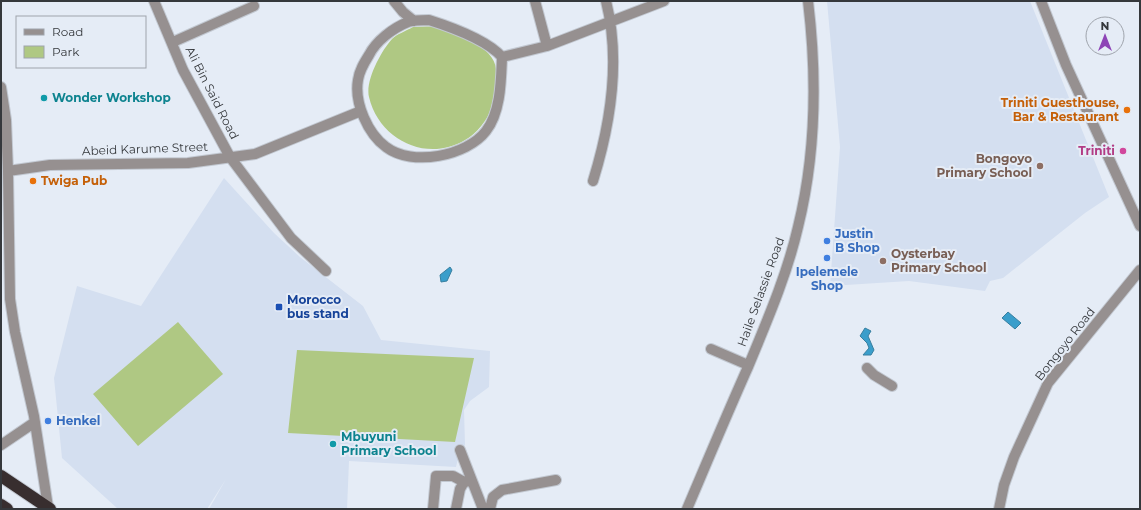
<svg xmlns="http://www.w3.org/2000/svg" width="1141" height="510" font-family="Montserrat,sans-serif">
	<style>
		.built { fill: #d4dff0 }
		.green { fill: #afc883 }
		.water { fill: #3a9ecb; stroke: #387fa0 }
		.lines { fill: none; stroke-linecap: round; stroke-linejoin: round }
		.minor-casing { stroke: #c2c8d1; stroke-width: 12 }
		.highway-casing { stroke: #c2c8d1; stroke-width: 14 }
		.minor { stroke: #969090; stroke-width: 10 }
		.highway { stroke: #382e2f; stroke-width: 12 }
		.culture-dot { fill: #0f9aa8; stroke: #e5ecf6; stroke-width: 1.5 }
		.food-dot { fill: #e8710a; stroke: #e5ecf6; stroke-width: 1.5 }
		.hotel-dot { fill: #d1479c; stroke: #e5ecf6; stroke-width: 1.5 }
		.education-dot { fill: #8d6e63; stroke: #e5ecf6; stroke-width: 1.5 }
		.shop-dot { fill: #3f7fe0; stroke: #e5ecf6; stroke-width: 1.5 }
		.transit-dot { fill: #1a4fb4; stroke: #e5ecf6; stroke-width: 1.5 }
		.labels { text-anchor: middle; stroke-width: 4; stroke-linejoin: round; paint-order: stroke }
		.street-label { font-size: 12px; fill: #35383c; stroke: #e5ecf6 }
		.culture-label { font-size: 12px; font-weight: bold; fill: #0d838f; stroke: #e5ecf6; text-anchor: start }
		.food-label { font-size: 12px; font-weight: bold; fill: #c56008; stroke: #e5ecf6; text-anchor: end }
		.hotel-label { font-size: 12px; font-weight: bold; fill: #b23c85; stroke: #e5ecf6; text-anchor: end }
		.education-label { font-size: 12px; font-weight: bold; fill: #785e54; stroke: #e5ecf6; text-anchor: end }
		.shop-label { font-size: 12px; font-weight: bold; fill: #366cbe; stroke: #e5ecf6; text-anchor: start }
		.transit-label { font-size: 12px; font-weight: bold; fill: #164399; stroke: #e5ecf6; text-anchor: start }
	</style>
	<rect width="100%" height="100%" fill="#e5ecf6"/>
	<path class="built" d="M827,1H1030L1109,197L1085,213L1003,278L990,281L985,291L909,281L830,286L840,147Z
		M224,178L274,233L300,257L363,306L381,340L490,351L489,387L470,401L464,410L465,445L460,450L456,467L349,461L347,509H209L226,479L207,509H118L62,458L54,378L77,286L141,306Z"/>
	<path class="green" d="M413,27C420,27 427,26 434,27C453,29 495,47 496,69C497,82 494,95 491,108C488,120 476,134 465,140C427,163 379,140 369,97C365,81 381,51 392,39C397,34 406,31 413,27Z
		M178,322L223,374L138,446L93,394Z
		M297,350L474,358L455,442L288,433Z"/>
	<path class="water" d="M450,267L452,270L447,281L441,282L440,275Z
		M1008,312L1021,323L1015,329L1002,318Z
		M865,328L871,331L868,336L874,350L871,355H863L869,348L867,343L860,336Z"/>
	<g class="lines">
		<g class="minor-casing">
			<path id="minor" d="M154,1L183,70L230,157L291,238L326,271
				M394,1L403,12L414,21
				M535,1L547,46
				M1041,1L1066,65L1140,226
				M429,20C451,27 486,39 502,57C501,80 501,112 486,131C467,156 412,167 386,147C368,134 354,103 358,80C359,71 364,63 369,55C376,41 393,28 408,22C414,20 422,20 429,20Z
				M173,42L254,6
				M502,57L547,46L664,1
				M1,87L6,120L8,171L10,299L15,332L34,416L48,507
				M8,171L50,165L188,163L255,154L361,111
				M593,181C611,123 621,61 606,1
				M711,349L748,365
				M867,368L874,375L892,386
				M1,445L35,422
				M460,450L483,509
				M433,509L436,476H453L464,482
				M456,509L460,489L464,482L471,481
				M490,509L493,497L502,490L556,480
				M687,509C707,462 727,414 748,367C767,321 787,275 798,227C816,154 817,76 808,1
				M999,509L1004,485L1014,457L1048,383L1140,270"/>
		</g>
		<g class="highway-casing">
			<path id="highway" d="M1,476L50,509
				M1,505L7,509"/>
		</g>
		<use href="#minor" class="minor"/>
		<use href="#highway" class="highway"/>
	</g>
	<g class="culture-dot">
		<circle cx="44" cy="98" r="4"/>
		<circle cx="333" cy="444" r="4"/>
	</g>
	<g class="food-dot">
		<circle cx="1127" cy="110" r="4"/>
		<circle cx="33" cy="181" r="4"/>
	</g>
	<circle class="hotel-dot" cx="1123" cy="151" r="4"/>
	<g class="education-dot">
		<circle cx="1040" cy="166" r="4"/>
		<circle cx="883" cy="261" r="4"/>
	</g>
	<g class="shop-dot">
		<circle cx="827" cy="241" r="4"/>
		<circle cx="827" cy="258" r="4"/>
		<circle cx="48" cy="421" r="4"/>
	</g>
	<rect class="transit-dot" x="275" y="303" width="8" height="8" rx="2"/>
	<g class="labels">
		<g class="street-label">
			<text transform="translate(212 93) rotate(63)" y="4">Ali Bin Said Road</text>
			<text transform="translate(145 149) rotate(-2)" y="4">Abeid Karume Street</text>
			<text transform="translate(761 292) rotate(-70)" y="4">Haile Selassie Road</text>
			<text transform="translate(1065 344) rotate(-52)" y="4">Bongoyo Road</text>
		</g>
		<g class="culture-label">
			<text x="52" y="102">Wonder Workshop</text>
			<text x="341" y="441">Mbuyuni<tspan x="341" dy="14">Primary School</tspan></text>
		</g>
		<g class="food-label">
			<text x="1119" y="107">Triniti Guesthouse,<tspan x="1119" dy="14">Bar &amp; Restaurant</tspan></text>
			<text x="41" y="185" text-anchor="start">Twiga Pub</text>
		</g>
		<g class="hotel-label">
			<text x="1115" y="155">Triniti</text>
		</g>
		<g class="education-label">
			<text x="1032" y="163">Bongoyo<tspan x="1032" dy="14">Primary School</tspan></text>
			<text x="891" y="258" text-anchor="start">Oysterbay<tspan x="891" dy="14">Primary School</tspan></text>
		</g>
		<g class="shop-label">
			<text x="835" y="238">Justin<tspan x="835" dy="14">B Shop</tspan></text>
			<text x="827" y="276" text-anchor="middle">Ipelemele<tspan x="827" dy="14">Shop</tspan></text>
			<text x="56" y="425">Henkel</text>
		</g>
		<g class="transit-label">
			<text x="287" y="304">Morocco<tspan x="287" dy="14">bus stand</tspan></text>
		</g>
	</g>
	<rect width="1141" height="510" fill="none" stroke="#35383c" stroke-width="4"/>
	<rect x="16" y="16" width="130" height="52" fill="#e5ecf6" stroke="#9fa4ac"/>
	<rect x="24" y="29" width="20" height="6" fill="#969090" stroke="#9fa4ac"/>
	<text x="52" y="36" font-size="12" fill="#35383c">Road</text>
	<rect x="24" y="46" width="20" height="12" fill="#afc883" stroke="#9fa4ac"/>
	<text x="52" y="56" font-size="12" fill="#35383c">Park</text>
	<g transform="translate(1105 36)"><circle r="19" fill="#e5ecf6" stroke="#9fa4ac"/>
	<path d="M0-3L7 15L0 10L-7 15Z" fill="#8d44b6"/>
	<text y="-6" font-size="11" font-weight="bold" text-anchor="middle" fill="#35383c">N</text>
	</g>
</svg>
